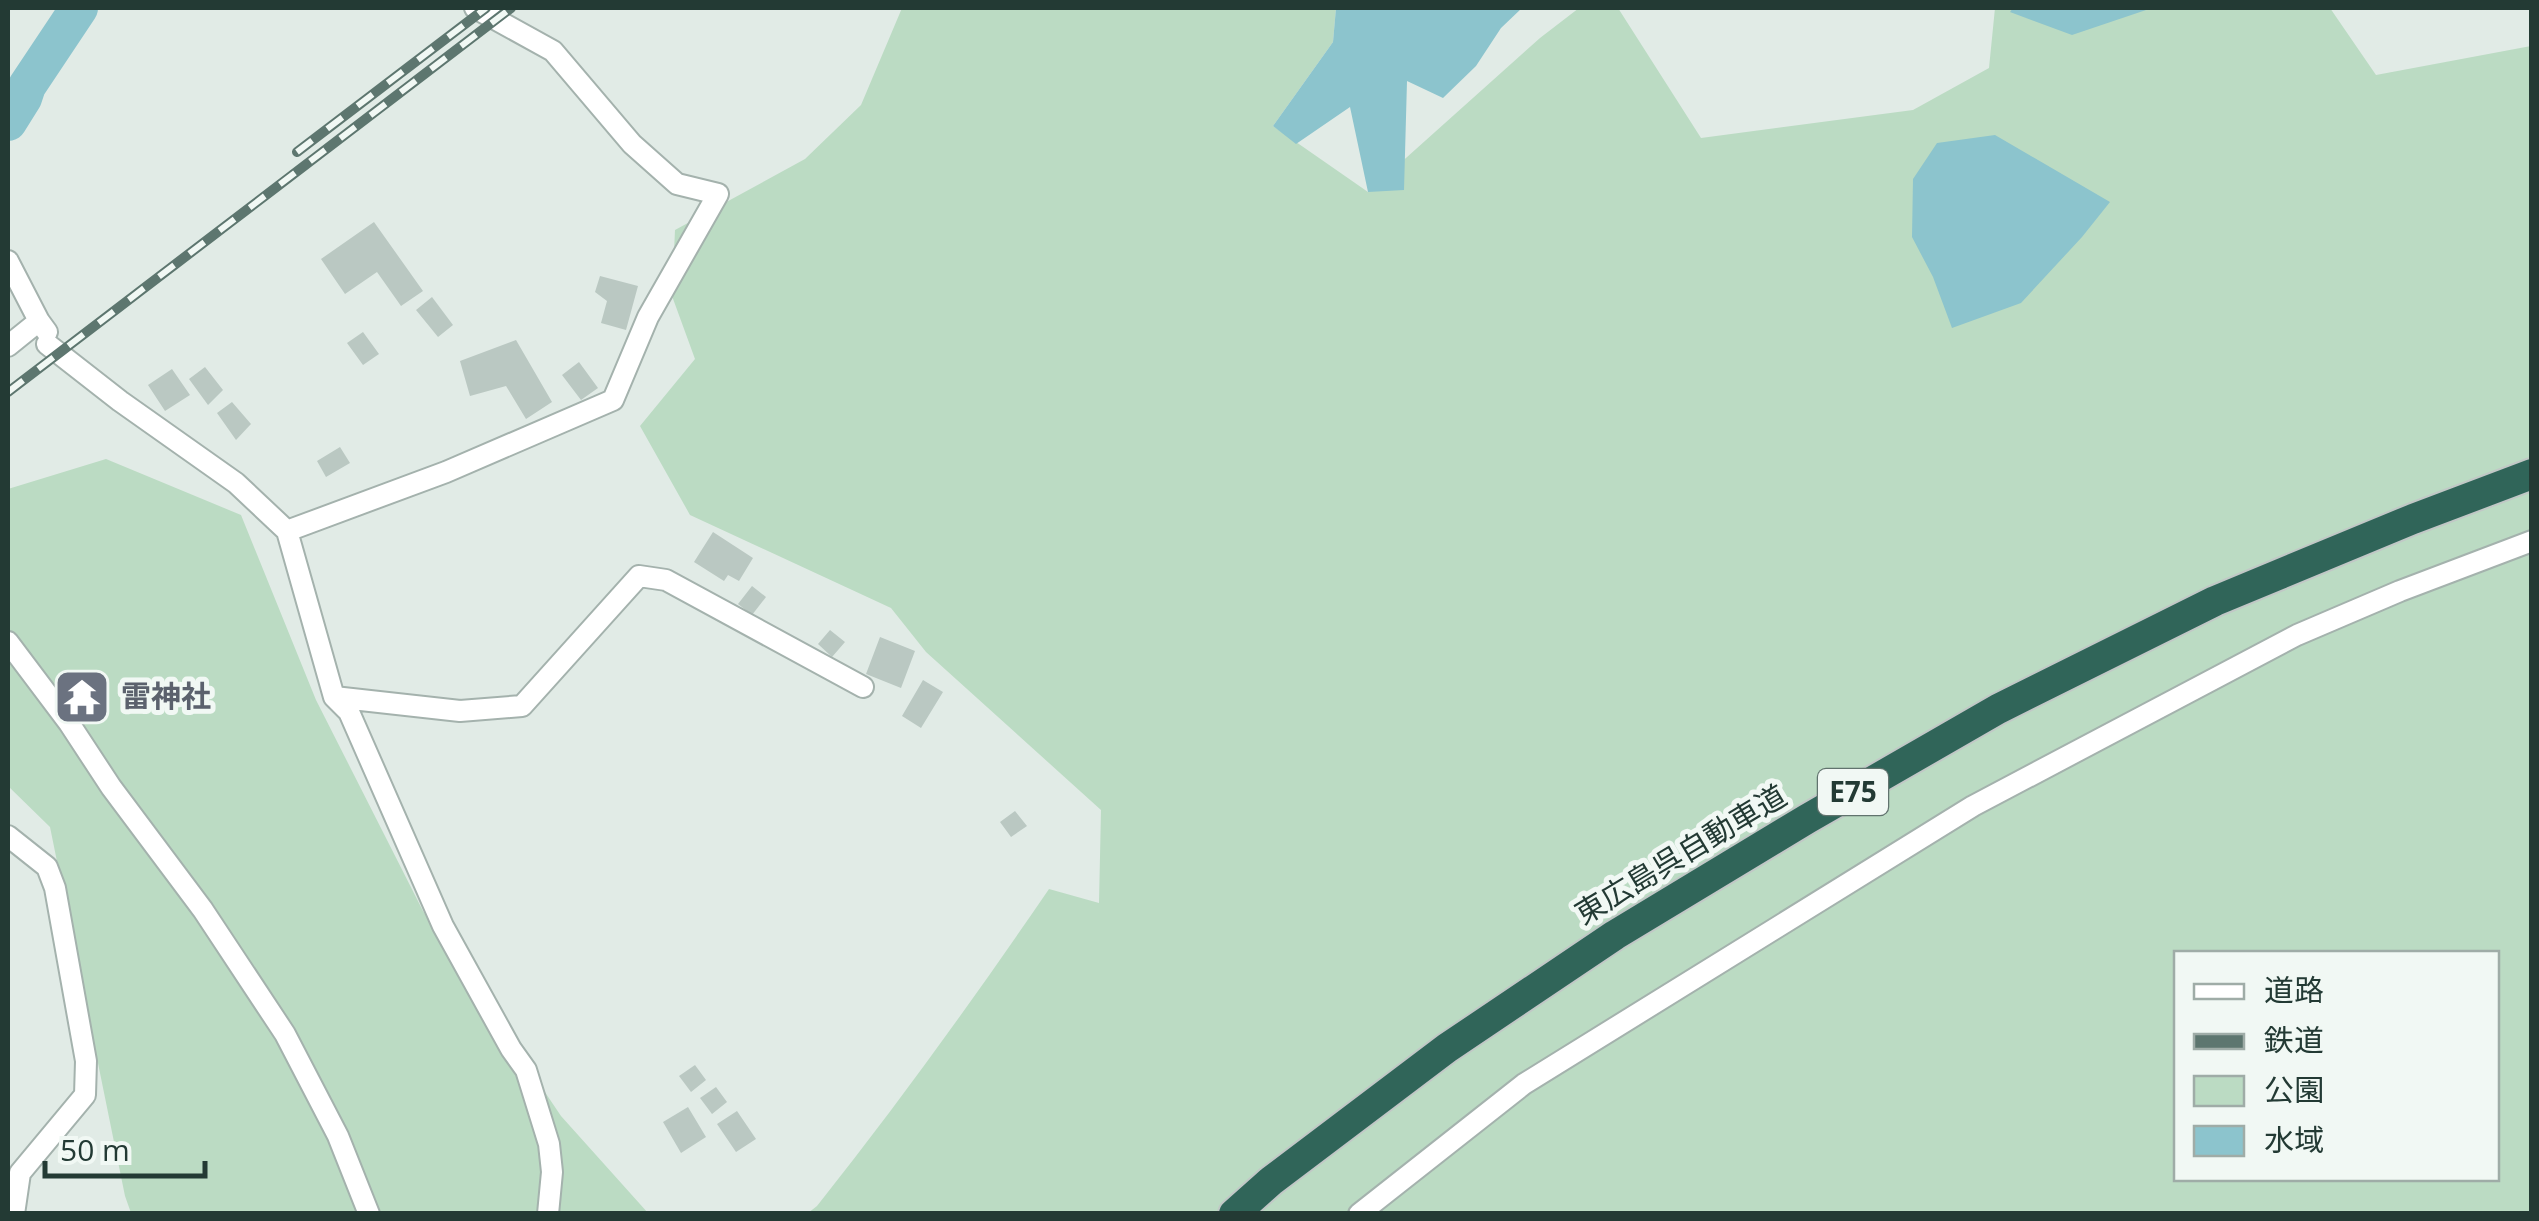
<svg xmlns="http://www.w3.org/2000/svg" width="2539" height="1221" font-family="'Open Sans','Noto Sans JP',sans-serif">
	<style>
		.green { fill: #bbdbc3; fill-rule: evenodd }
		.water { fill: #8cc4cd }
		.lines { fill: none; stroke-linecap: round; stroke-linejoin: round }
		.river { stroke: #8cc4cd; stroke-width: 38 }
		.building { fill: #bac8c2 }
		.minor-casing { stroke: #a4b2ad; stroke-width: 24 }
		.motorway-casing { stroke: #c1c8c6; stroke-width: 34 }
		.minor { stroke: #fff; stroke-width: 20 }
		.motorway { stroke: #306559; stroke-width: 30 }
		.rail-casing { stroke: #5d766f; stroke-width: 10 }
		.rail { stroke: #f1f8f4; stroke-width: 6; stroke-dasharray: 19; stroke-linecap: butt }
		.labels { text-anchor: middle; stroke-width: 10; stroke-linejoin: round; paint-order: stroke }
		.shield { fill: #f1f8f4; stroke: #61736e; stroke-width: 2.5 }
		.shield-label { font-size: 28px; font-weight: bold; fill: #233a34 }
		.worship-label { font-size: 30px; font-weight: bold; fill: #5b616d; stroke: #f1f8f4; text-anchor: start }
		.street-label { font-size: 30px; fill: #233a34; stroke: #f1f8f4 }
	</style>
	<rect width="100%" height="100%" fill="#e1ebe6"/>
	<path class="green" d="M902,8H1336L1333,42L1273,126L1368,192L1540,38L1579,8H1618L1701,138L1913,110L1989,68L1995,8H2330L2376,75L2531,46V1213H808L817,1206C899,1103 975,997 1049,889L1099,903L1101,810L926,652L891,608L690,515L640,426L695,359L672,296L675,230L805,159L861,105ZM2176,954H2496V1178H2176Z
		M106,459L241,515L316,700L423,911L561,1116L648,1213H131L125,1196L50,827L8,786V489Z"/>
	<path class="water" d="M1336,8H1522L1501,28L1476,66L1443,98L1407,81L1404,190L1368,192L1350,107L1296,144L1273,126L1333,42Z
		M2013,8H2152L2072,35L2010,12Z
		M1995,135L2110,202L2082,237L2021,303L1952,328L1933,277L1912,237L1913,179L1937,143Z"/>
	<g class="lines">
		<path class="river" d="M8,122L23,98L27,86L79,8"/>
	</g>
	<path class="building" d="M374,222L423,291L401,306L377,272L345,294L321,259Z
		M600,276L638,286L626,330L601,323L607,301L595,292Z
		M432,297L453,325L438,337L416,310Z
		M363,332L379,354L363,365L347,343Z
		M516,340L552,402L526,419L506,386L470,396L460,361Z
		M579,362L598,388L581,400L562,375Z
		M205,367L223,390L208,405L189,379Z
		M172,369L190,395L165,411L148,385Z
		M232,402L251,424L236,440L217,413Z
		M340,447L350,463L326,477L317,461Z
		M713,532L753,558L739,581L728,575L724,581L694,562Z
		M752,586L766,597L752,615L738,604Z
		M830,630L845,642L832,657L818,644Z
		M880,637L915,651L901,688L866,674Z
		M923,680L943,692L921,728L902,716Z
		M1015,811L1027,826L1011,837L1000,822Z
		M695,1065L706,1080L691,1092L679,1076Z
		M716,1087L727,1102L712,1114L700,1098Z
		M688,1107L706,1137L681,1153L663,1122Z
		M737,1111L756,1139L736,1152L717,1124Z"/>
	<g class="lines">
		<g class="minor-casing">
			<path id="minor" d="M8,261L39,321L47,332
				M47,344L120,401L236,483L287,531L334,697L349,712L443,926L511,1049L526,1070L549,1144L552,1172L548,1214
				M8,346L39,321
				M287,531L446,472L613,400L648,317L718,194L677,184L632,144L553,51L475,8
				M8,642L69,723L111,787L203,910L285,1034L338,1136L369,1214
				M334,697L460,711L522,706L639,576L666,580L863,687
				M8,836L47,867L55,888L86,1061L85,1095L20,1173L14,1214
				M1359,1214L1524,1084L1973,806L2297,635L2400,591L2532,541"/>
		</g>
		<g class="motorway-casing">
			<path id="motorway" d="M1234,1214L1271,1181L1447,1048L1615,935L1807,819L1998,709L2215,601L2413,519L2532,474"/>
		</g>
		<use href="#minor" class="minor"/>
		<use href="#motorway" class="motorway"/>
		<g class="rail-casing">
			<path id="rail" d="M297,152L486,8
				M8,392L511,8"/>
		</g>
		<use href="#rail" class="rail"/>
	</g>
	<defs>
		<g id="temple-square" transform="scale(2.875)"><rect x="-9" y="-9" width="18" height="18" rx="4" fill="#6b7280" stroke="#f1f8f4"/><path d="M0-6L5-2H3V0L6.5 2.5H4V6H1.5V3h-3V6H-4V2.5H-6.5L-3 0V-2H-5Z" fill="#fff"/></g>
	</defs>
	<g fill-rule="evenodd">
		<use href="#temple-square" x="82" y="697"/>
	</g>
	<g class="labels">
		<rect class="shield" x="1818" y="769" width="70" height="46" rx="8"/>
		<g class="shield-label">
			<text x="1853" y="802">E75</text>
		</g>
		<g class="worship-label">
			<text x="121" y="707">雷神社</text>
		</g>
		<g class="street-label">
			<text transform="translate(1681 855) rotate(-31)" y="10">東広島呉自動車道</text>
		</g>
	</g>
	<rect width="2539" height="1221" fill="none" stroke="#233a34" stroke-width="20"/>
	<rect x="2174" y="951" width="325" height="230" fill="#f1f8f4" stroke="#9faca7" stroke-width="2.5"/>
	<rect x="2194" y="984" width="50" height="15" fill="#ffffff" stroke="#9faca7" stroke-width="2.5"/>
	<text x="2264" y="1001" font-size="30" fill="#233a34">道路</text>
	<rect x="2194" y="1034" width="50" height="15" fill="#5d766f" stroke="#9faca7" stroke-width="2.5"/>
	<text x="2264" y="1051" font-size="30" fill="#233a34">鉄道</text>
	<rect x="2194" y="1076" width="50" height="30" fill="#bbdbc3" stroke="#9faca7" stroke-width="2.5"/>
	<text x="2264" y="1101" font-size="30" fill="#233a34">公園</text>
	<rect x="2194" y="1126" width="50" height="30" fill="#8cc4cd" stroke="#9faca7" stroke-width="2.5"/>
	<text x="2264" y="1151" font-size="30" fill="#233a34">水域</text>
	<path d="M45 1161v15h160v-15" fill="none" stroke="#233a34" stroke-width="5"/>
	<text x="60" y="1161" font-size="30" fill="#233a34" stroke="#f1f8f4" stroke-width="8" paint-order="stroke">50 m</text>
</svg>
